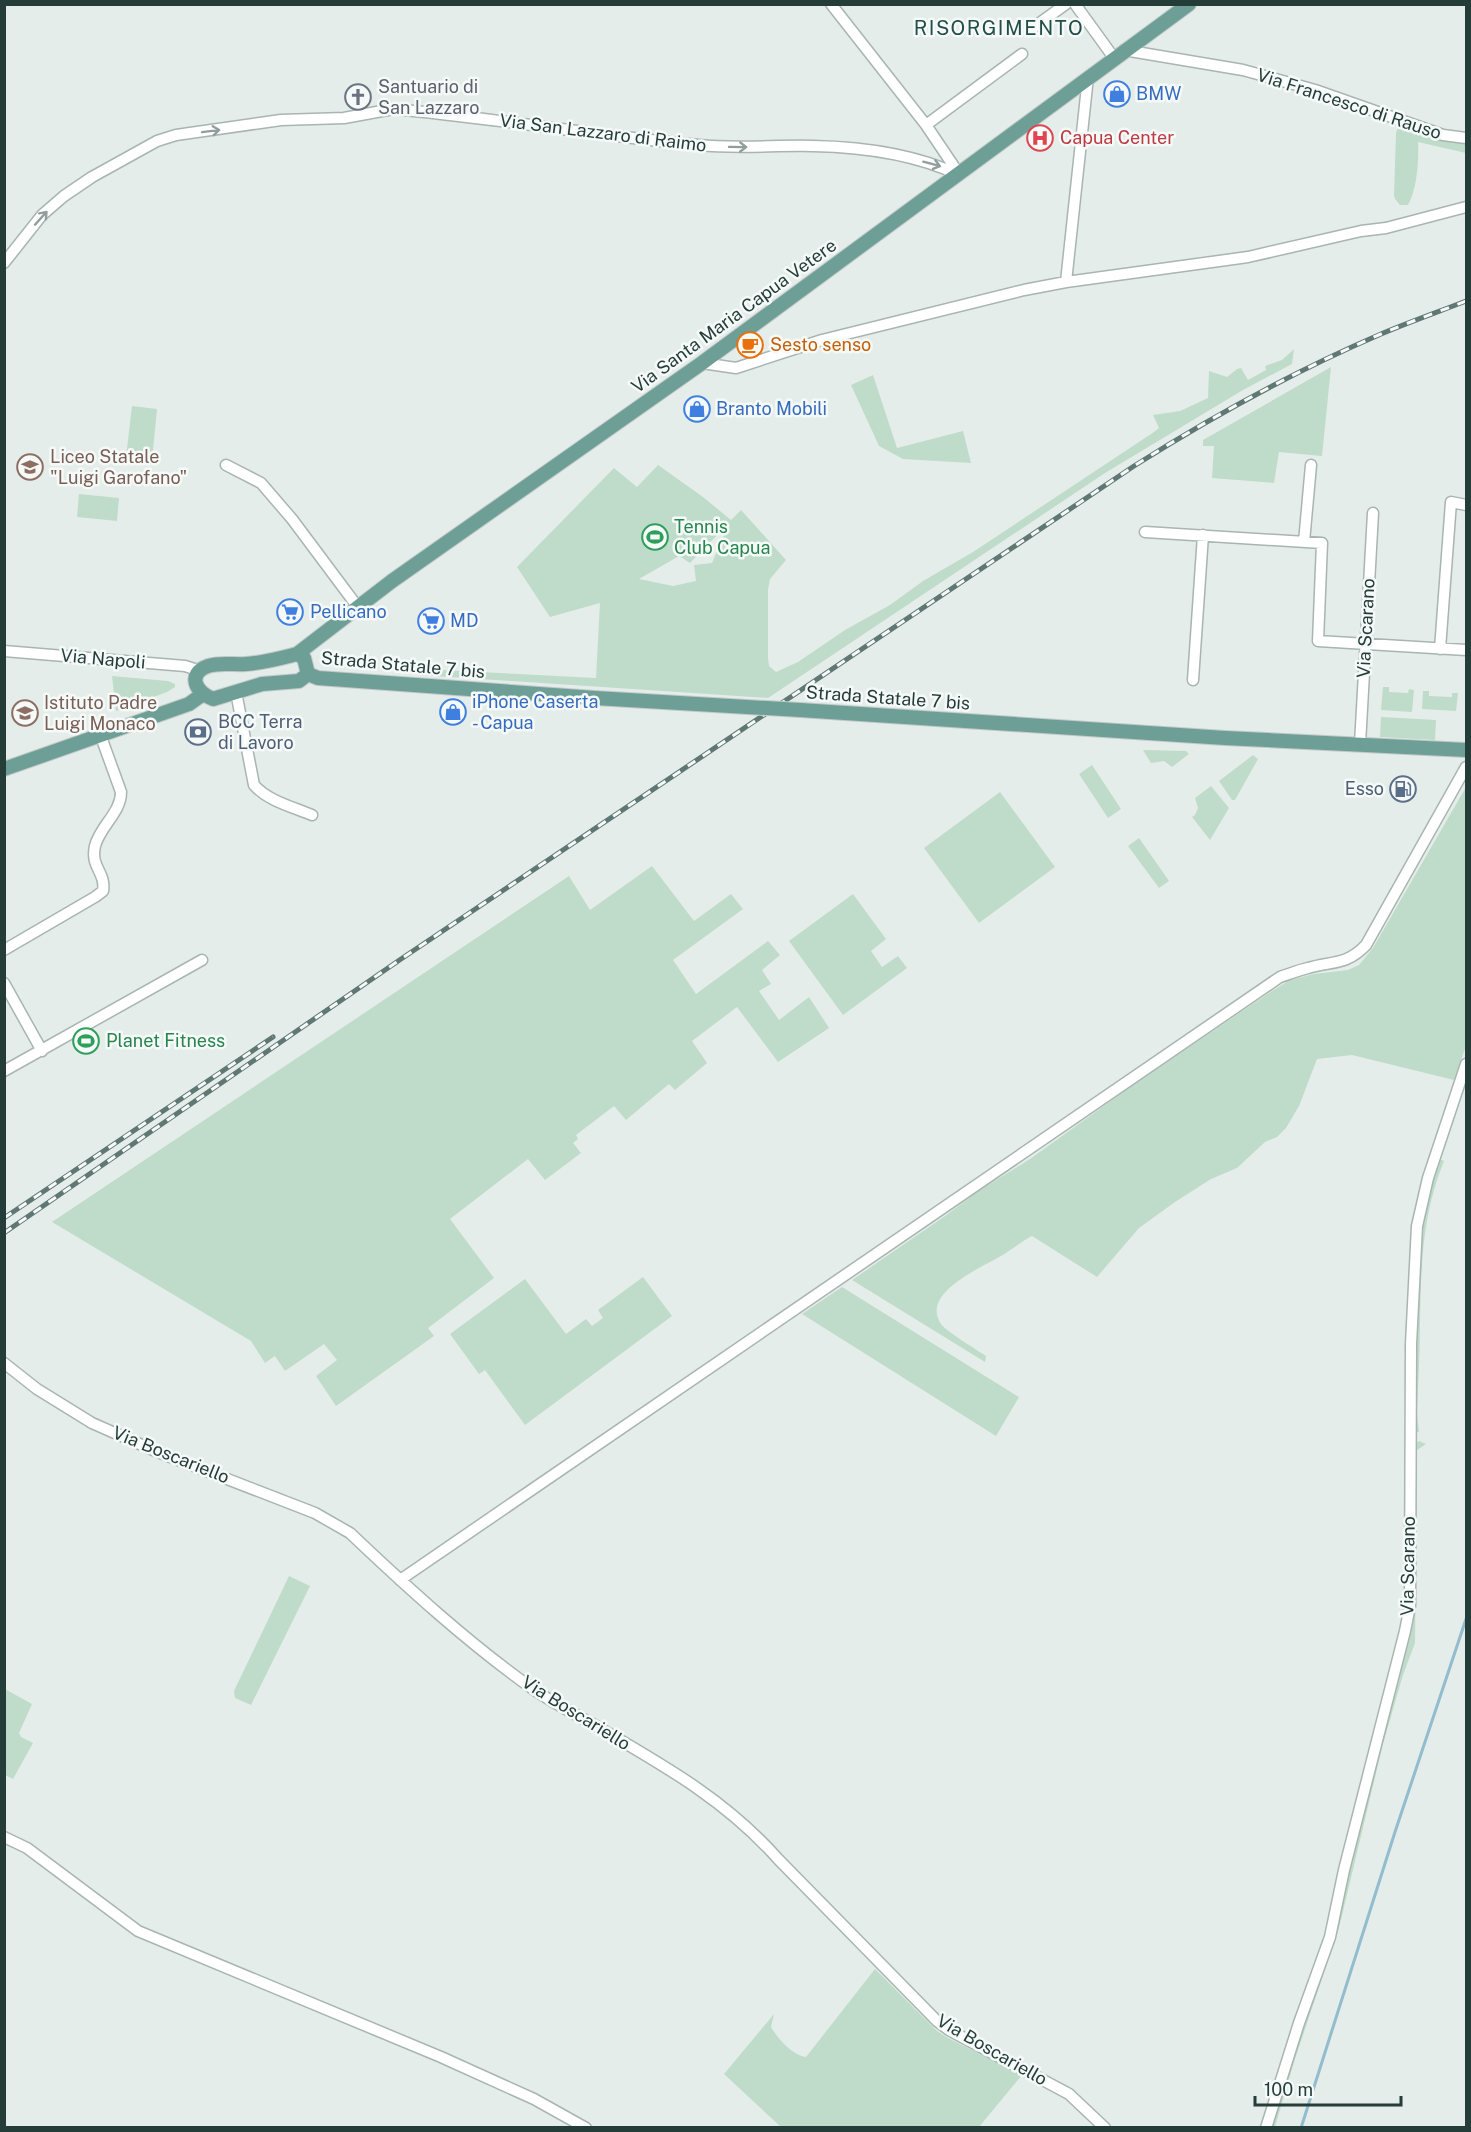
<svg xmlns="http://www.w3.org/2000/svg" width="1471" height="2132" font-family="'Public Sans',sans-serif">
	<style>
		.green { fill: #bfdcca; fill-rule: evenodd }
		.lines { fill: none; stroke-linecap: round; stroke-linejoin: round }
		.stream { stroke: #91bdcd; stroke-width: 3 }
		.minor-casing { stroke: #a8b5b1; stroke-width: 13 }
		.major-casing { stroke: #c2c9c8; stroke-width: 16 }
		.minor { stroke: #fff; stroke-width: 10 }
		.major { stroke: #6d9f97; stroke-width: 14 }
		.rail-casing { stroke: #607874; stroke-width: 5 }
		.rail { stroke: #f5f9f8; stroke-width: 3; stroke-dasharray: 9; stroke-linecap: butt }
		.major-bridge-casing { stroke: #c2c9c8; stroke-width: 16; stroke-linecap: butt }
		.major-bridge { stroke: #6d9f97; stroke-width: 14 }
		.oneway { stroke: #929e9c }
		.labels { text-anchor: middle; stroke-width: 5; stroke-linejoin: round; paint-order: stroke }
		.worship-label { font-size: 18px; fill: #5b616d; stroke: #f5f9f8; text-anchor: start }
		.shop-label { font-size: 18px; fill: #366cbe; stroke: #f5f9f8; text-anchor: start }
		.street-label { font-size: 18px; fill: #253d39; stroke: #f5f9f8 }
		.health-label { font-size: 18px; fill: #be3a42; stroke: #f5f9f8; text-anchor: start }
		.food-label { font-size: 18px; fill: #c56008; stroke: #f5f9f8; text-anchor: start }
		.education-label { font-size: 18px; fill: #785e54; stroke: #f5f9f8; text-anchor: start }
		.leisure-label { font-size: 18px; fill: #27864d; stroke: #f5f9f8; text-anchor: start }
		.service-label { font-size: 18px; fill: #4e5e75; stroke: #f5f9f8; text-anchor: start }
		.neighbourhood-label { font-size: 20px; letter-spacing: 1.5px; fill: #224e48; stroke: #f5f9f8 }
	</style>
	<rect width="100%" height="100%" fill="#e5edea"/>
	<path class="green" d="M1400,122L1466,143V153L1418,142C1419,161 1417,189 1408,205H1400L1395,199L1394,195L1396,133Z
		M1294,349L1292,364L1243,390L1105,473L768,698L419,675L420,669L596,678L600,603L550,617L517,567L614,468L637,487L658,465L703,497L731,520L741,510L786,560L770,579L768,590V658L769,666L776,672L798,662L845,630L890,605L923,581L973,552L1154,432L1159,428L1153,415L1180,411L1208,398L1209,371L1227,377L1237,369L1241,368L1248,380L1266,370L1265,366L1282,360ZM729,523L712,563L694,565L696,581L673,586L639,579L679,556L690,563Z
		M1331,367L1322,456L1279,452L1274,483L1212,478L1214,446H1203V440Z
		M873,375L897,448L963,431L971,463L903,459L879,446L851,385Z
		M132,406L157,409L152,460L126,457Z
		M79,494L119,498L117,521L77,517Z
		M112,676L168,681L175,684V687L167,692L116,711Z
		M1383,687H1389V692L1408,693L1409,689L1414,690L1412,712L1381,710Z
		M1423,691H1429V696L1452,697V693H1458L1456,711L1422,709Z
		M1381,717L1436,720L1435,740L1380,737Z
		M1143,750L1186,751L1189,754L1172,767L1164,761L1151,763Z
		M1253,755L1258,759L1235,800H1232L1219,781Z
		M1092,765L1121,809L1108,818L1079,774Z
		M1211,786L1229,808L1210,840L1192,817L1195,815L1198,808L1195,798Z
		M1466,787V1046L1454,1080L1352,1055L1317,1059L1299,1106L1286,1128L1277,1137L1265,1142L1237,1168L1211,1179L1175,1202L1139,1228L1097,1277L1032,1236C1021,1242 1011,1250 1001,1256C981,1268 920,1293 941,1324C947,1332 976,1349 986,1356L985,1362L852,1280L945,1216L980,1190L1030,1159L1126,1090L1272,991L1290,980L1314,974L1348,970L1359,965L1373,948Z
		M1000,792L1055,867L979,923L924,848Z
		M1139,838L1169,881L1159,888L1128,846Z
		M652,866L694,921L731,894L743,909L673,960L696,994L768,941L780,955L762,970L771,984L759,991L779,1020L809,997L829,1028L778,1062L737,1007L692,1041L707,1063L675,1090L669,1084L626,1120L614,1106L576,1135L578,1139L573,1143L581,1153L545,1180L528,1159L450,1219L494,1278L428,1328L434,1336L336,1406L316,1376L337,1360L324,1344L285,1371L275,1356L265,1363L251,1341L52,1222L569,876L590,910Z
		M853,894L886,939L871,951L882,967L898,956L907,968L843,1015L789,941Z
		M1439,1159L1444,1161C1422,1215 1421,1265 1420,1323C1420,1353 1418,1384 1417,1414L1419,1432H1413L1420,1234L1428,1195Z
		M643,1277L672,1316L525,1425L485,1370L479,1374L450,1334L525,1279L566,1334L586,1319L592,1326L603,1318L598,1310Z
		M842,1287L1019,1397L996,1436L802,1314Z
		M1419,1441L1426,1444L1417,1450L1415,1643L1403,1675L1383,1744L1339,1928L1294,2062L1275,2127L1269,2128L1355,1842L1404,1652L1416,1443Z
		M289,1576L310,1586L251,1705L235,1698L234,1691Z
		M5,1689L32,1704L19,1733L21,1737L33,1743L13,1779L5,1775Z
		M875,1969L937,2031L948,2038L1022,2075L979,2127L782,2128L724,2074L774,2014L771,2027C778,2039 792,2055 806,2057Z"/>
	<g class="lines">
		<path class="stream" d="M1301,2128L1395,1832L1466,1619"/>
		<g class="minor-casing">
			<path id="minor" d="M831,4L926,125L959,174
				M1075,4L1114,58
				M1034,27L1066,4
				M1124,50L1243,70L1315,90L1443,135L1466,138
				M926,125L1022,54
				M4,263L42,215L64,196L92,177L157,141L176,135L281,120L344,118L393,109C495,118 597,136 699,145C737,149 775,145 813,146C861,147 915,154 959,175
				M1066,282L1088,77
				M702,363L736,368L822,340L1024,290L1066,282L1248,257L1361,231L1386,228L1466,207
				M226,465L261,483L292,519L357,606
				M1145,532L1322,543L1318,641L1466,650
				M1304,542L1311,465
				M1440,649L1451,502L1466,505
				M4,651L185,666L201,671
				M1193,680L1203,535
				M236,692L254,785C268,801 293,807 312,815
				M1360,744L1373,513
				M4,950L95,897L103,891C106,872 90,867 95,846C100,826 121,813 121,792L100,734
				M4,983L42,1051
				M4,1071L202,960
				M4,1363L37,1389L92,1423L160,1453L315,1513L350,1533C408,1588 467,1642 533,1689C553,1703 575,1714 596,1726C663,1765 726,1800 778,1859L937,2021L949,2030L1069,2094L1105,2128
				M400,1580L1280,977C1289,974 1299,970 1308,968C1333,961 1347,965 1366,945L1466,767
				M4,1837L27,1848L138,1931L441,2057L534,2099L586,2128
				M1266,2128L1299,2023L1330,1937L1344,1870L1405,1631L1410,1606L1411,1344L1417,1226L1428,1178L1466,1064"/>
		</g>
		<g class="major-casing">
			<path id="major" d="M297,654L392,581L702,363L1189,4
				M297,654L304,658L308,674L299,681L262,684L213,699C196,693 186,674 208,666C219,662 234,665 246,664C263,663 281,658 297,654Z
				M308,674L318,678L595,698
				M800,710L1225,738L1466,750
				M4,769L189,704L203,694"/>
		</g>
		<use href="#minor" class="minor"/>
		<use href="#major" class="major"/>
		<g class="rail-casing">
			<path id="rail" d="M4,1218L273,1037
				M4,1233L401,959L1134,466C1213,416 1295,371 1381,334C1409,322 1438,312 1466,301"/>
		</g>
		<use href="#rail" class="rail"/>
		<g class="major-bridge-casing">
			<path id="major-bridge" d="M595,698L800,710"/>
		</g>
		<use href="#major-bridge" class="major-bridge"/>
	</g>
	<defs><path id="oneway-shaft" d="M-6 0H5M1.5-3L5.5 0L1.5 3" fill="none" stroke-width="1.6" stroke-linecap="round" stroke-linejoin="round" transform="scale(1.5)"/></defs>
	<g class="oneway">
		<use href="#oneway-shaft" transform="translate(211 131) rotate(-7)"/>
		<use href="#oneway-shaft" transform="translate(738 147) rotate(1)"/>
		<use href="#oneway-shaft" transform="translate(932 164) rotate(15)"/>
		<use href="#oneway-shaft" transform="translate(41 218) rotate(-48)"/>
	</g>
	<defs>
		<g id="shop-ring" transform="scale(1.35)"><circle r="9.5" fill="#f5f9f8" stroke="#3f7fe0" stroke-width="1.5"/><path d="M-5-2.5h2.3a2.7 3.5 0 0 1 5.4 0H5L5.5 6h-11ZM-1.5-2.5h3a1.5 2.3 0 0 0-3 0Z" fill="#3f7fe0"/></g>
		<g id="church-ring" transform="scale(1.35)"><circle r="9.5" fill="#f5f9f8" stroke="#6b7280" stroke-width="1.5"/><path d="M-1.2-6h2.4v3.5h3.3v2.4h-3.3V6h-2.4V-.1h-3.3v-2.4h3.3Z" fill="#6b7280"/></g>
		<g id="hospital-ring" transform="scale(1.35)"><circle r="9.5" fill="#f5f9f8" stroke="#e0444e" stroke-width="1.5"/><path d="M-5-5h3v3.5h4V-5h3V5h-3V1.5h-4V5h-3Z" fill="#e0444e"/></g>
		<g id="cafe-ring" transform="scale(1.35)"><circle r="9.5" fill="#f5f9f8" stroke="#e8710a" stroke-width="1.5"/><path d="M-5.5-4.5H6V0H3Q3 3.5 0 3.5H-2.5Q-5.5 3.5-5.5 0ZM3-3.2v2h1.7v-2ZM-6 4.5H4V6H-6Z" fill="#e8710a"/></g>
		<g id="school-ring" transform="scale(1.35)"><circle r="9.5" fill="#f5f9f8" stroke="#8d6e63" stroke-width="1.5"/><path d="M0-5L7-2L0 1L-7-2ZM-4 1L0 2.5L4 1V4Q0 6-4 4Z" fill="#8d6e63"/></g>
		<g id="stadium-ring" transform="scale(1.35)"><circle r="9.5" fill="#f5f9f8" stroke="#2e9e5b" stroke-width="1.5"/><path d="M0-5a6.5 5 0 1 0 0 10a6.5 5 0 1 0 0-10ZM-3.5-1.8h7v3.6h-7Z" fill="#2e9e5b"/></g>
		<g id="supermarket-ring" transform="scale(1.35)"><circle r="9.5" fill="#f5f9f8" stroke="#3f7fe0" stroke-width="1.5"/><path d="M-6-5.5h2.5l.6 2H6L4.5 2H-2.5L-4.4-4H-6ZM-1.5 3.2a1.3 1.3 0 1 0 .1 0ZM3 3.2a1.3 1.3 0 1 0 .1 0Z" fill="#3f7fe0"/></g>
		<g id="bank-ring" transform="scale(1.35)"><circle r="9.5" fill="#f5f9f8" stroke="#5c6f8a" stroke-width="1.5"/><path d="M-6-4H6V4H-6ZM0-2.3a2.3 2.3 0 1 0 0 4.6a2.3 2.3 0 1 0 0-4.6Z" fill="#5c6f8a"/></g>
		<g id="fuel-ring" transform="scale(1.35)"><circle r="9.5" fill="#f5f9f8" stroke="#5c6f8a" stroke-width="1.5"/><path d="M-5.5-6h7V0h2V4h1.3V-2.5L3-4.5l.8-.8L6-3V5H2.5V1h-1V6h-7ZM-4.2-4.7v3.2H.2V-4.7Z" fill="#5c6f8a"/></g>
	</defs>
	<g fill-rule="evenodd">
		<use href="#shop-ring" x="1117" y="94"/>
		<use href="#church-ring" x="358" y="97"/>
		<use href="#hospital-ring" x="1040" y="138"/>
		<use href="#cafe-ring" x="750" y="345"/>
		<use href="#shop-ring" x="697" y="409"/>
		<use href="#school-ring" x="30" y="467"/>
		<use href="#stadium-ring" x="655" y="537"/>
		<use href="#supermarket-ring" x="290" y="612"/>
		<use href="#supermarket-ring" x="431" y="621"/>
		<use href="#shop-ring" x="453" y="712"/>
		<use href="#school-ring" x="25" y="713"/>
		<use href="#bank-ring" x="198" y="732"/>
		<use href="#fuel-ring" x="1403" y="789"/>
		<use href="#stadium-ring" x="86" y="1041"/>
	</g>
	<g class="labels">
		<g class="worship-label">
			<text x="378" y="93">Santuario di<tspan x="378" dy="21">San Lazzaro</tspan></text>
		</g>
		<g class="shop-label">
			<text x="1136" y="100">BMW</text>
			<text x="716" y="415">Branto Mobili</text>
			<text x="310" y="618">Pellicano</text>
			<text x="450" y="627">MD</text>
			<text x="472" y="708">iPhone Caserta<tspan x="472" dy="21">- Capua</tspan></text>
		</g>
		<g class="street-label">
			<text transform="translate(1349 104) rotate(18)" y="6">Via Francesco di Rauso</text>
			<text transform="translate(603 133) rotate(7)" y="6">Via San Lazzaro di Raimo</text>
			<text transform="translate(734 316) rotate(-36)" y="6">Via Santa Maria Capua Vetere</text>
			<text transform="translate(1366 628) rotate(-87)" y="6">Via Scarano</text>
			<text transform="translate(103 659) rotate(5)" y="6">Via Napoli</text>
			<text transform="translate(403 665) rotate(5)" y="6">Strada Statale 7 bis</text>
			<text transform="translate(888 698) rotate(4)" y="6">Strada Statale 7 bis</text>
			<text transform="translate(171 1455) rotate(22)" y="6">Via Boscariello</text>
			<text transform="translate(1408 1566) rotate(-89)" y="6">Via Scarano</text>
			<text transform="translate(576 1713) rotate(32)" y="6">Via Boscariello</text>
			<text transform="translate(992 2050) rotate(30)" y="6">Via Boscariello</text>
		</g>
		<g class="health-label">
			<text x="1060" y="144">Capua Center</text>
		</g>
		<g class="food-label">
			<text x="770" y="351">Sesto senso</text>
		</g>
		<g class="education-label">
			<text x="50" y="463">Liceo Statale<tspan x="50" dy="21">"Luigi Garofano"</tspan></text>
			<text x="44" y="709">Istituto Padre<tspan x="44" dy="21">Luigi Monaco</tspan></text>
		</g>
		<g class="leisure-label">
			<text x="674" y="533">Tennis<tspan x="674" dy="21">Club Capua</tspan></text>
			<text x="106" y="1047">Planet Fitness</text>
		</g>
		<g class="service-label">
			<text x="218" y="728">BCC Terra<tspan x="218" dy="21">di Lavoro</tspan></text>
			<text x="1384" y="795" text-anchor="end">Esso</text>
		</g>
		<g class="neighbourhood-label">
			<text x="999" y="35">RISORGIMENTO</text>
		</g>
	</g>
	<rect width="1471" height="2132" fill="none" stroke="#253d39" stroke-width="12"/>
	<path d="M1255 2096v9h146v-9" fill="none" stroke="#253d39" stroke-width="3"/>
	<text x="1264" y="2096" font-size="18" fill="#253d39" stroke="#f5f9f8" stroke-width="4.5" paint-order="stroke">100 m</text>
</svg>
